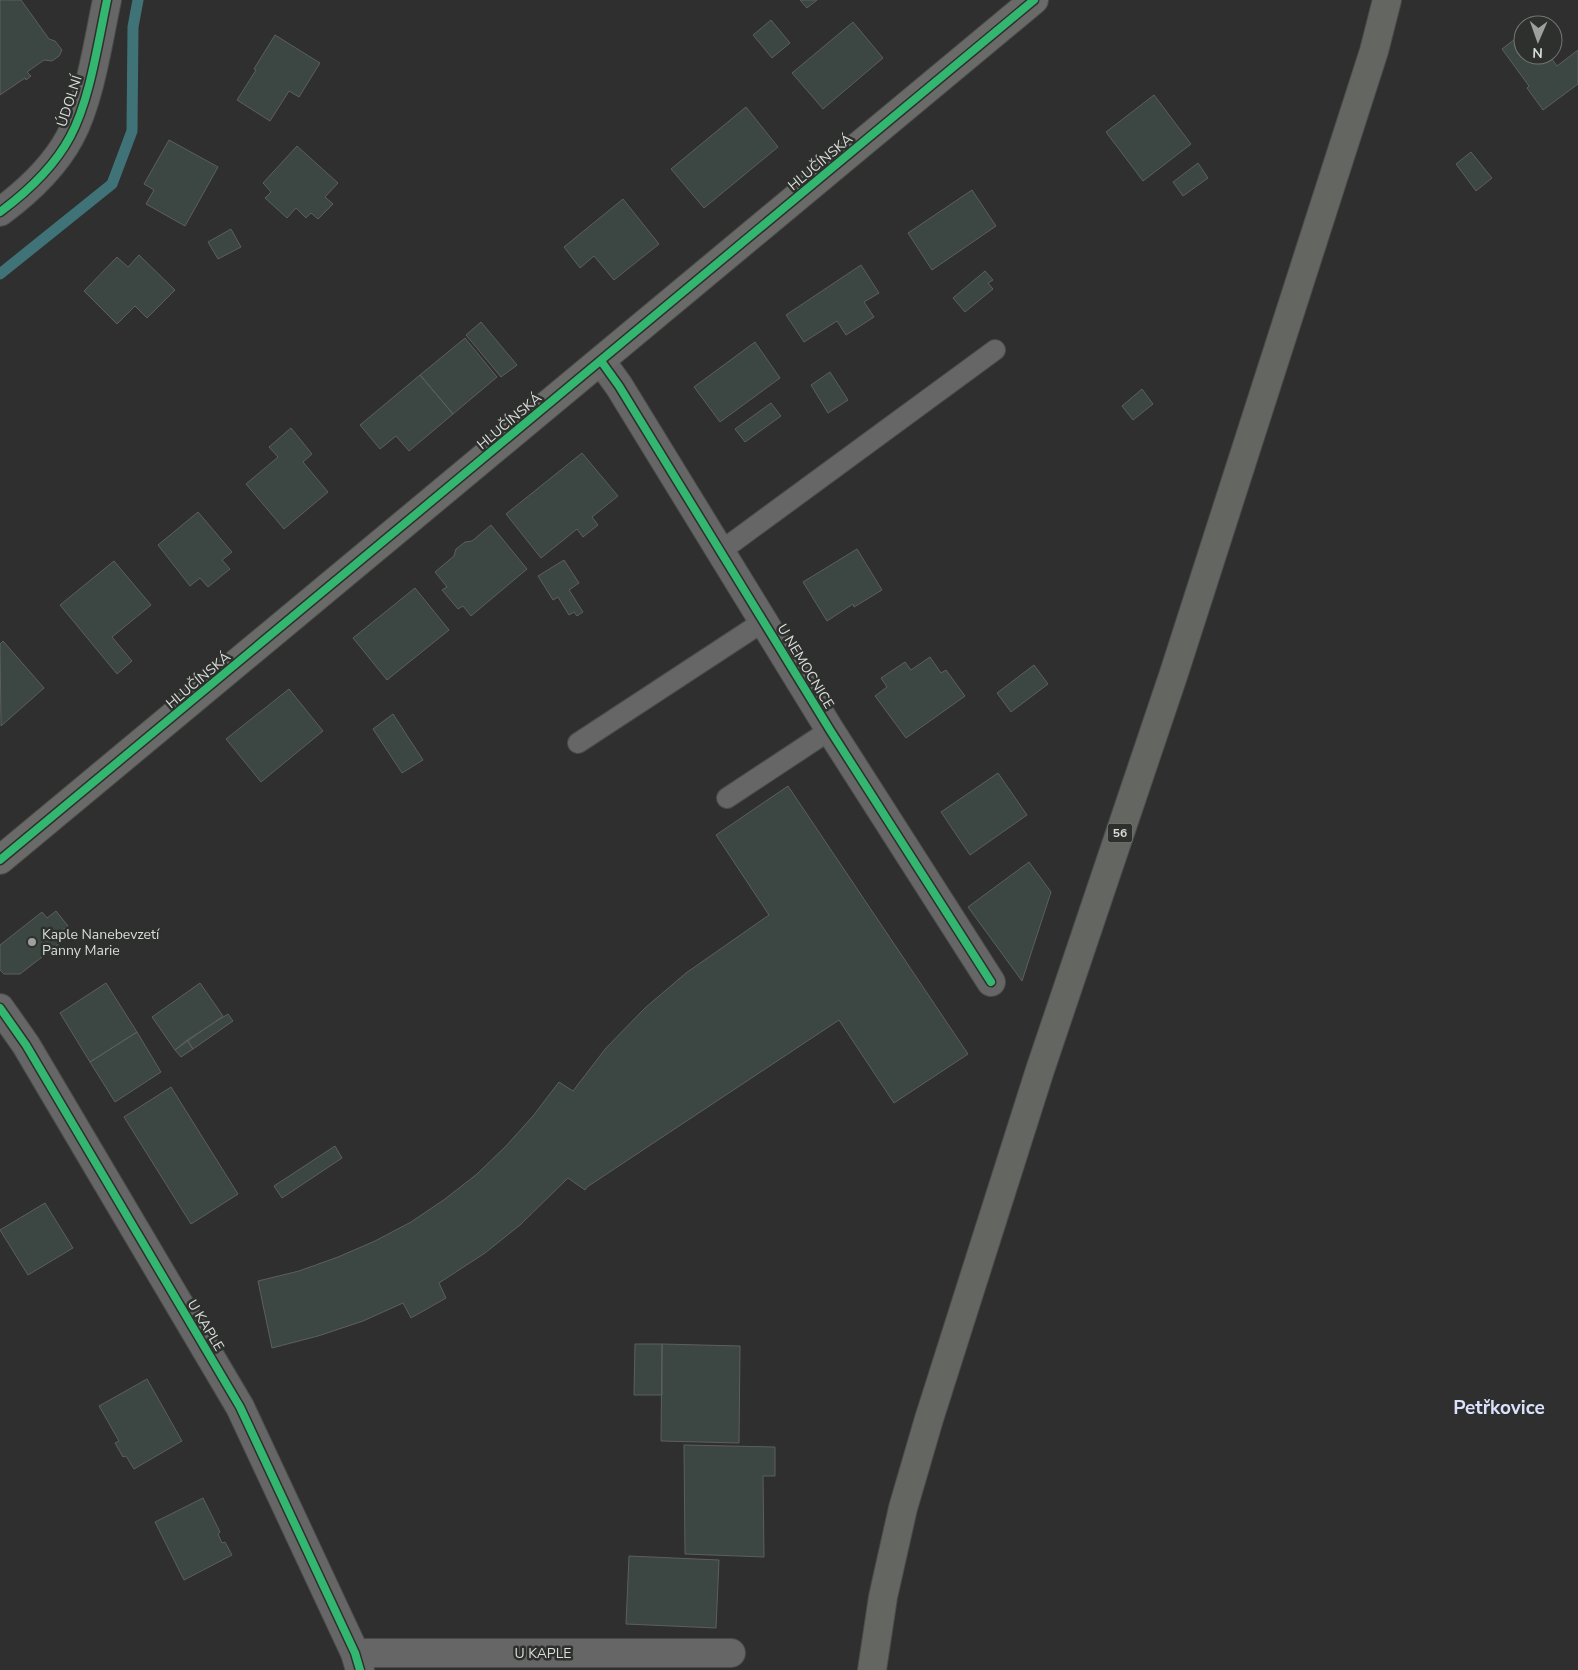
<svg xmlns="http://www.w3.org/2000/svg" width="1578" height="1670" font-family="'Nunito Sans',sans-serif">
	<style>
		.lines { fill: none; stroke-linecap: round; stroke-linejoin: round }
		.stream { stroke: #407377; stroke-width: 11 }
		.building { fill: #3c4744; stroke: #5d5f5e }
		.lane-casing { stroke: #4a4b4a; stroke-width: 22 }
		.street-casing { stroke: #4a4b4a; stroke-width: 30 }
		.secondary-casing { stroke: #4a4b4a; stroke-width: 30 }
		.primary-casing { stroke: #4a4b4a; stroke-width: 30 }
		.lane { stroke: #656665; stroke-width: 20 }
		.street { stroke: #656665; stroke-width: 28 }
		.secondary { stroke: #6a6a68; stroke-width: 28 }
		.primary { stroke: #646661; stroke-width: 28 }
		.cycleway-casing { stroke: #2d302d; stroke-width: 11 }
		.cycleway { stroke: #33b770; stroke-width: 8 }
		.poi-dot { fill: #9ea09e; stroke: #2d302d; stroke-width: 2 }
		.labels { text-anchor: middle; stroke-width: 5; stroke-linejoin: round; paint-order: stroke }
		.shield { fill: #2d302d; stroke: #a6a9a6; stroke-width: 1 }
		.shield-label { font-size: 12px; font-weight: bold; fill: #daddda }
		.street-label { font-size: 14px; fill: #daddda; stroke: #2d302d }
		.poi-label { font-size: 14px; fill: #daddda; stroke: #2d302d; text-anchor: start }
		.district-label { font-size: 19px; font-weight: bold; fill: #dce0fd; stroke: #2d302d }
	</style>
	<rect width="100%" height="100%" fill="#2e2f2e"/>
	<g class="lines">
		<path class="stream" d="M0,274L112,184L132,131L133,27L138,0"/>
	</g>
	<path class="building" d="M0,0H21L49,39L55,41L62,50L59,56L52,61L44,60L27,72L31,76L26,80L25,78L0,95Z
		M800,0H817L807,8Z
		M771,20L790,43L772,58L753,35Z
		M853,22L883,58L823,109L792,73Z
		M1523,33V55H1549L1557,66L1578,50V84L1543,110L1527,88L1529,86L1502,49Z
		M275,35L320,63L299,97L289,91L270,121L237,100L256,70L254,69Z
		M1154,95L1191,144L1143,181L1106,132Z
		M746,107L778,147L704,208L671,169Z
		M169,140L218,167L185,226L146,204L154,190L144,184Z
		M297,146L338,183L325,197L333,204L318,219L311,213L306,218L296,208L287,218L265,198L271,192L263,183Z
		M1471,152L1492,178L1476,191L1456,164Z
		M1198,163L1208,178L1183,196L1173,182Z
		M972,190L996,226L932,270L908,233Z
		M623,199L659,244L614,280L594,256L580,268L564,247Z
		M231,229L241,247L218,259L208,242Z
		M139,255L175,290L147,318L135,306L117,324L84,291L117,257L128,267Z
		M861,265L879,293L864,302L874,317L846,335L837,321L804,342L786,315Z
		M985,271L993,280L988,283L993,289L965,312L953,298Z
		M481,322L517,365L501,377L466,335Z
		M465,338L497,377L453,414L420,375Z
		M755,342L780,378L720,422L694,387Z
		M830,372L848,400L828,413L811,385Z
		M420,375L453,414L409,451L396,436L380,449L360,425Z
		M1142,389L1153,404L1133,420L1122,406Z
		M771,403L781,416L745,442L735,429Z
		M291,428L312,454L303,462L328,492L284,529L246,484L278,457L269,447Z
		M582,453L618,496L592,517L598,525L583,537L577,529L541,558L506,514Z
		M198,512L232,552L222,560L230,569L208,587L200,578L190,586L158,545Z
		M491,525L527,569L471,616L463,606L458,609L442,590L447,587L435,572L454,556L456,549L465,542L472,541Z
		M857,549L882,590L854,607L853,604L827,621L803,582Z
		M564,560L579,583L569,590L583,612L577,616L574,612L569,615L558,597L553,600L538,576Z
		M114,561L151,605L112,637L132,661L117,674L60,605Z
		M415,588L449,630L387,680L353,638Z
		M3,641L44,688L1,726L0,644Z
		M930,657L941,673L946,670L965,696L906,738L875,696L887,687L881,678L905,662L911,670Z
		M1034,665L1048,684L1011,712L997,693Z
		M289,689L323,731L261,782L226,739Z
		M393,714L423,760L402,773L373,729Z
		M998,773L1027,815L970,855L941,812Z
		M788,786L968,1054L894,1103L839,1020L587,1187L585,1190L568,1178L520,1225L485,1253L439,1283L446,1298L411,1318L403,1303L363,1321L318,1336L272,1348L258,1281L299,1271L338,1257L375,1241L411,1222L445,1199L477,1174L506,1146L533,1116L559,1082L573,1091L606,1048L645,1008L686,973L769,915L716,835Z
		M1029,862L1051,892L1022,981L968,907Z
		M56,911L68,926L58,933L64,940L20,974H4L0,970V945L42,912L47,918Z
		M106,983L137,1032L90,1062L60,1013Z
		M200,983L223,1016L175,1050L152,1017Z
		M228,1014L233,1021L193,1049L187,1040Z
		M137,1032L161,1072L115,1102L90,1062Z
		M187,1040L193,1049L181,1057L175,1050Z
		M171,1087L238,1194L191,1224L124,1117Z
		M335,1146L342,1158L282,1198L274,1186Z
		M45,1203L73,1248L28,1275L0,1230Z
		M635,1344H662V1395H634Z
		M662,1344L740,1346L739,1443L661,1441Z
		M147,1379L182,1441L134,1469L126,1456L123,1457L115,1443L119,1441L99,1406Z
		M684,1445L775,1447V1476H763L764,1557L685,1554Z
		M203,1498L220,1532L218,1534L222,1543L225,1542L232,1555L184,1580L155,1522Z
		M629,1556L719,1560L716,1628L626,1624Z"/>
	<g class="lines">
		<g class="lane-casing">
			<path id="lane" d="M721,551L995,350
				M578,743L764,621
				M727,798L830,730"/>
		</g>
		<g class="street-casing">
			<path id="street" d="M0,212C27,192 54,167 70,137C90,100 98,42 107,0
				M601,361L619,386L830,730L991,982
				M0,1008L26,1045L240,1407L355,1653L360,1670
				M355,1653H731"/>
		</g>
		<g class="secondary-casing">
			<path id="secondary" d="M0,860L1034,0"/>
		</g>
		<g class="primary-casing">
			<path id="primary" d="M872,1670L883,1597L903,1508L929,1419L1040,1070L1174,673L1374,51L1387,0"/>
		</g>
		<use href="#lane" class="lane"/>
		<use href="#street" class="street"/>
		<use href="#secondary" class="secondary"/>
		<use href="#primary" class="primary"/>
		<g class="cycleway-casing">
			<path id="cycleway" d="M0,212C27,192 54,167 70,137C90,100 98,42 107,0
				M601,361L619,386L830,730L991,982
				M0,860L1034,0
				M0,1008L26,1045L240,1407L355,1653L360,1670"/>
		</g>
		<use href="#cycleway" class="cycleway"/>
	</g>
	<circle class="poi-dot" cx="32" cy="942" r="5"/>
	<g class="labels">
		<rect class="shield" x="1107.5" y="823.5" width="25" height="19" rx="4"/>
		<g class="shield-label">
			<text x="1120" y="837">56</text>
		</g>
		<g class="street-label">
			<text transform="translate(69 101) rotate(-72)" y="5">ÚDOLNÍ</text>
			<text transform="translate(820 162) rotate(-40)" y="5">HLUČÍNSKÁ</text>
			<text transform="translate(509 421) rotate(-40)" y="5">HLUČÍNSKÁ</text>
			<text transform="translate(806 666) rotate(59)" y="5">U NEMOCNICE</text>
			<text transform="translate(198 680) rotate(-40)" y="5">HLUČÍNSKÁ</text>
			<text transform="translate(206 1325) rotate(59)" y="5">U KAPLE</text>
			<text x="543" y="1658">U KAPLE</text>
		</g>
		<g class="poi-label">
			<text x="42" y="939">Kaple Nanebevzetí<tspan x="42" dy="16">Panny Marie</tspan></text>
		</g>
		<g class="district-label">
			<text x="1499" y="1414">Petřkovice</text>
		</g>
	</g>
	<g transform="translate(1538 40) rotate(182)"><circle r="24" fill="#2d302d" stroke="#727572"/>
	<path d="M0-4L9 19L0 12L-9 19Z" fill="#9ea09e"/>
	<text y="-8" font-size="14" font-weight="bold" text-anchor="middle" fill="#daddda">N</text>
	</g>
</svg>
